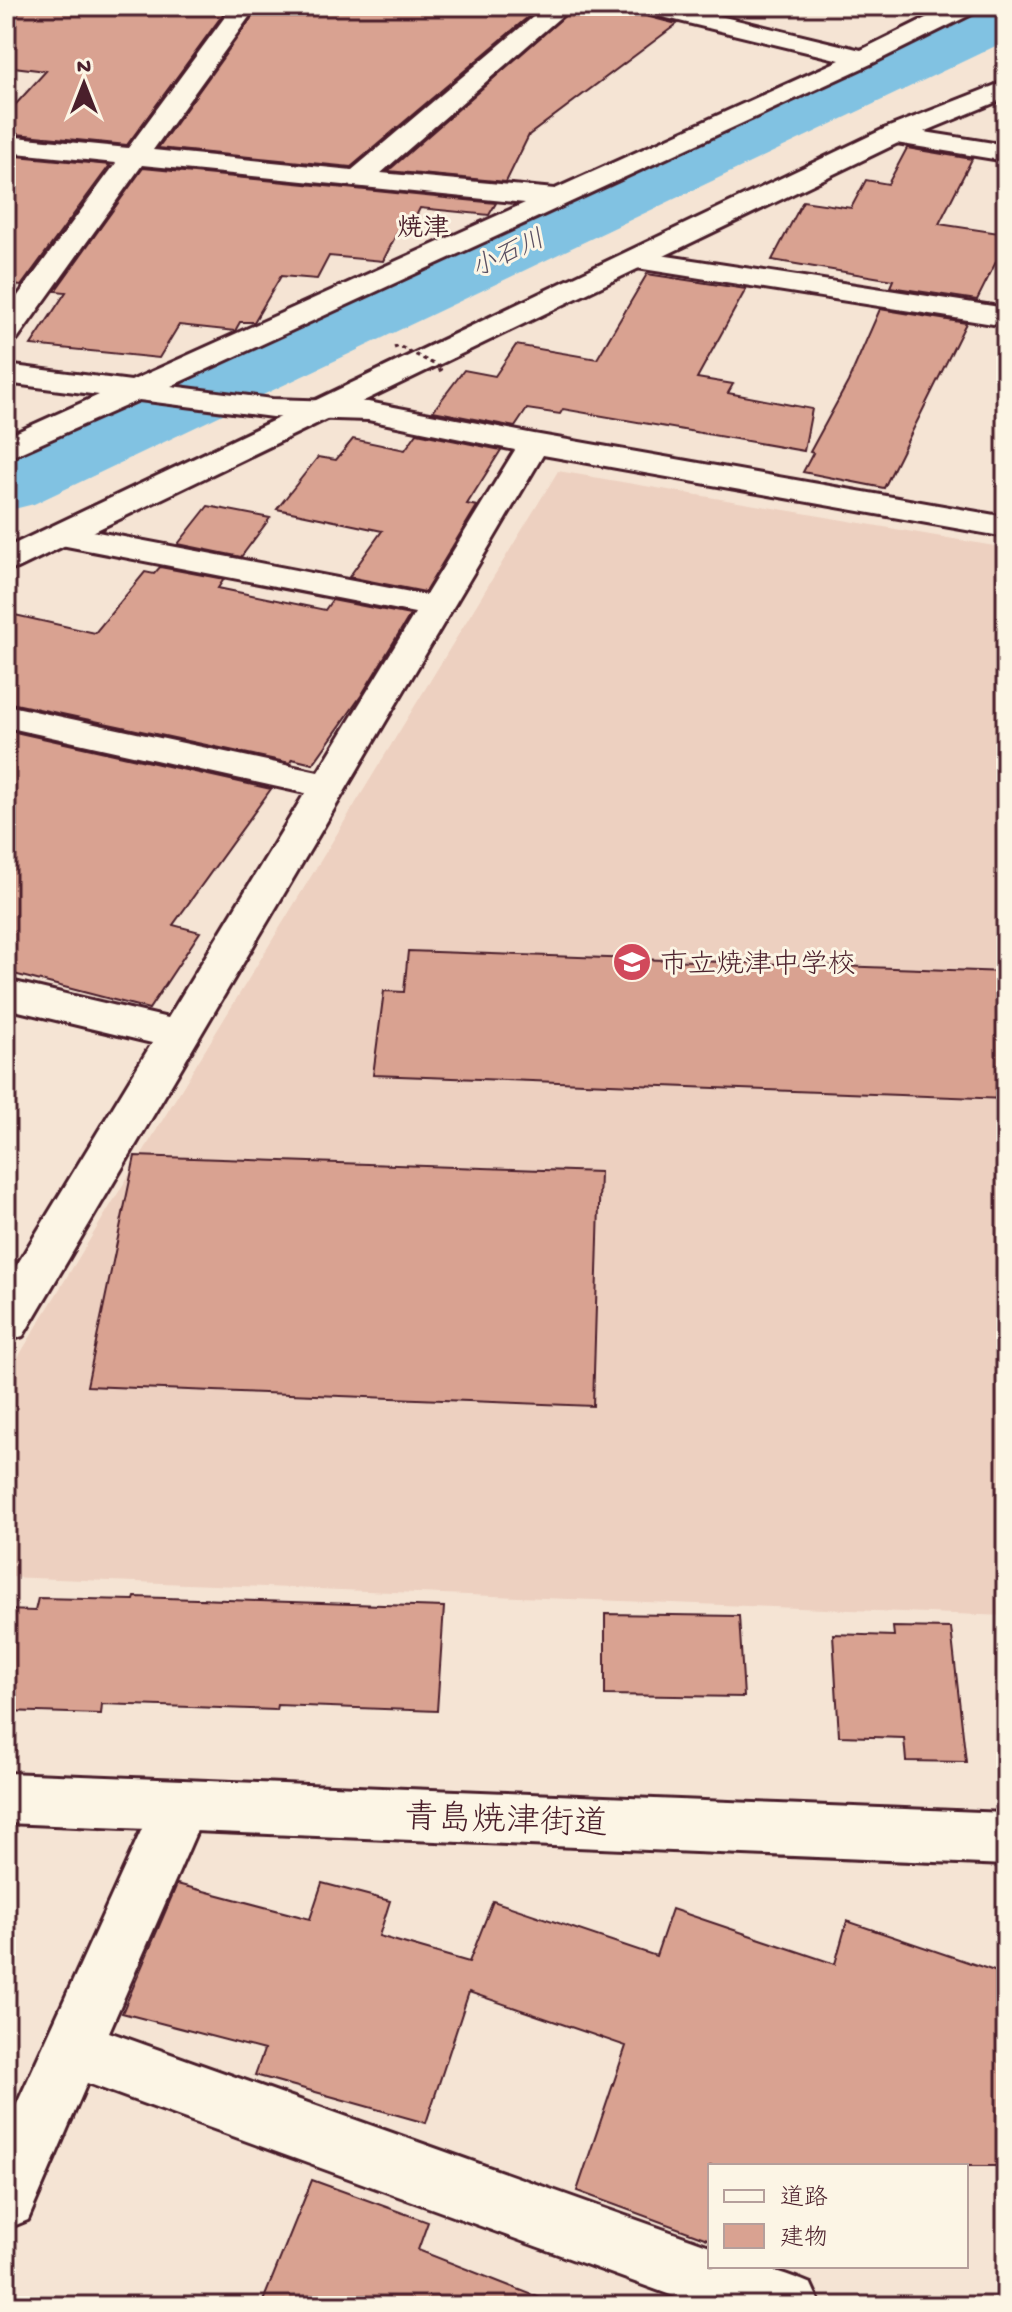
<svg xmlns="http://www.w3.org/2000/svg" width="1012" height="2312" font-family="'Gochi Hand','Klee One',sans-serif">
	<style>
		.built { fill: #edd0c0 }
		.lines { fill: none; stroke-linecap: round; stroke-linejoin: round }
		.river { fill: #81c2e2; fill-rule: evenodd }
		.building { fill: #d9a291; stroke: #4a1f2b; stroke-width: 2 }
		.minor-casing { stroke: #4a1f2b; stroke-width: 6 }
		.tertiary-casing { stroke: #4a1f2b; stroke-width: 6 }
		.secondary-casing { stroke: #4a1f2b; stroke-width: 6 }
		.minor { fill: #fcf5e5; fill-rule: evenodd }
		.tertiary { fill: #fcf5e5; fill-rule: evenodd }
		.secondary { fill: #fcf5e5; fill-rule: evenodd }
		.path-bridge { stroke: #4a1f2b; stroke-width: 3; stroke-dasharray: 4 4; stroke-linecap: butt }
		.labels { text-anchor: middle; stroke-width: 6; stroke-linejoin: round; paint-order: stroke }
		.far-quarter-label { font-size: 26px; font-weight: bold; fill: #4a1f2b; stroke: #fcf5e5 }
		.far-water-label { font-size: 26px; font-style: italic; fill: #5a5062; stroke: #fcf5e5 }
		.poi-label { font-size: 28px; fill: #4a1f2b; stroke: #fcf5e5; text-anchor: start }
		.near-street-label { font-size: 34px; fill: #4a1f2b; stroke: #fcf5e5 }
	</style>
	<rect width="100%" height="100%" fill="#f5e4d4"/>
	<filter id="ink" filterUnits="userSpaceOnUse"><feTurbulence type="fractalNoise" baseFrequency=".0125" numOctaves="2"/><feDisplacementMap in="SourceGraphic" scale="16" xChannelSelector="R" yChannelSelector="G"/><feConvolveMatrix kernelMatrix="1 2 1 2 8 2 1 2 1" color-interpolation-filters="sRGB"/></filter>
	<g filter="url(#ink)">
		<path class="built" d="M558,471L1006,548V1616L6,1577V1377Z"/>
		<g class="lines">
			<path class="river" d="M978,6H1006V41L34,504L6,511V458L968,13Z"/>
		</g>
		<path class="building" d="M23,6H229L127,145L6,133V115L46,71L6,66V8L21,9Z
			M260,6H541L351,167L158,148Z
			M576,6H632L637,14L677,24L529,135L506,182L388,171Z
			M907,148L972,159L939,224L1006,234V242L977,300L890,287L893,280L772,260L803,201L851,208L866,180L888,184Z
			M6,155L110,165L21,286L6,284Z
			M143,168L496,203L489,215L420,208L412,224L402,223L383,261L329,256L317,279L281,276L254,322H240L235,331L179,325L159,358L31,345L66,292L55,291Z
			M647,274L746,289L697,378L733,384L728,393L812,409L804,451L563,409L560,414L527,409L515,427L433,411L464,370L495,376L516,345L597,359Z
			M880,309L966,323L884,488L803,472L813,453L810,452L848,382Z
			M417,433L501,450L467,504L477,506L425,592L349,577L382,531L277,509L318,457L336,460L353,439L405,450Z
			M208,506L270,518L241,557L178,544Z
			M160,567L224,579L218,588L325,610L332,600L410,615L361,696L313,764L292,759L290,763L6,702V613L95,633L145,572L154,574Z
			M6,730L271,789L173,925L200,932L149,1009L6,972Z
			M408,951L1006,972V1099L373,1075L384,991L404,992Z
			M135,1156L600,1172L593,1406L87,1386Z
			M135,1597L444,1607L437,1711L277,1705L276,1710L102,1704L101,1714L6,1711V1610L35,1611L38,1598L134,1600Z
			M605,1614L739,1616L744,1697L605,1695Z
			M893,1627L951,1628L966,1762L906,1761L904,1738L839,1736L833,1634L894,1636Z
			M322,1883L390,1901L379,1936L469,1962L493,1901L656,1956L672,1909L835,1964L847,1921L1006,1975V2166H710V2240L577,2191L626,2046L469,1992L426,2123L255,2075L264,2050L122,2013L177,1884L310,1919Z
			M312,2180L428,2222L418,2250L553,2303V2306H261Z"/>
		<g class="lines">
			<g class="minor-casing">
				<path id="minor" d="M233,6H257L153,150L352,170L546,6H573L381,173L555,189L840,60L638,11L635,6H678L861,50L950,6H981L978,11L873,63L171,386L272,399L368,402L534,434L1006,517V537L543,455L23,1336L6,1341V1283L152,1043L6,1008V980L168,1018L305,793L6,727V705L318,772L415,613L61,545L49,542L44,535L49,528L61,525L426,595L515,450L368,420L272,417L139,400L6,459V437L99,395L6,383V365L131,381L525,203L142,165L17,339L6,342V312L116,163L6,152V136L128,148Z
					M893,127L1006,145V161L884,141L880,135L884,129Z
					M634,251L1006,308V326L624,266L620,260L624,254Z
					M180,1780L199,1787L208,1805L109,2032L710,2246V2266C755,2266 769,2266 811,2284L821,2306H701L87,2083L28,2220L6,2229V2128L161,1787Z"/>
			</g>
			<g class="tertiary-casing">
				<path id="tertiary" d="M1006,81V98L902,141L18,568L6,571V548L884,129Z"/>
			</g>
			<g class="secondary-casing">
				<path id="secondary" d="M6,1773L1006,1813V1865L6,1823Z"/>
			</g>
			<use href="#minor" class="minor"/>
			<use href="#tertiary" class="tertiary"/>
			<use href="#secondary" class="secondary"/>
			<path class="path-bridge" d="M394,348L399,346L443,369L438,371"/>
		</g>
	</g>
	<defs>
		<g id="school-disc" transform="scale(2)"><circle r="9.5" fill="#d1495b" stroke="#fcf5e5"/><path d="M0-5L7-2L0 1L-7-2ZM-4 1L0 2.5L4 1V4Q0 6-4 4Z" fill="#fff"/></g>
	</defs>
	<g fill-rule="evenodd">
		<use href="#school-disc" x="632" y="962"/>
	</g>
	<g class="labels">
		<g class="far-quarter-label">
			<text x="423" y="235">焼津</text>
		</g>
		<g class="far-water-label">
			<text transform="translate(507 252) rotate(-25)" y="9">小石川</text>
		</g>
		<g class="poi-label">
			<text x="660" y="972">市立焼津中学校</text>
		</g>
		<g class="near-street-label">
			<text transform="translate(506 1818) rotate(2)" y="12">青島焼津街道</text>
		</g>
	</g>
	<rect width="1012" height="2312" fill="none" stroke="#fcf5e5" stroke-width="32"/>
	<rect x="16" y="16" width="980" height="2280" fill="none" stroke="#4a1f2b" stroke-width="3" filter="url(#ink)"/>
	<rect x="708" y="2164" width="260" height="104" fill="#fcf5e5" stroke="#b59f9b" stroke-width="2"/>
	<rect x="724" y="2190" width="40" height="12" fill="#fcf5e5" stroke="#b59f9b" stroke-width="2"/>
	<text x="780" y="2204" font-size="24" fill="#4a1f2b">道路</text>
	<rect x="724" y="2224" width="40" height="24" fill="#d9a291" stroke="#b59f9b" stroke-width="2"/>
	<text x="780" y="2244" font-size="24" fill="#4a1f2b">建物</text>
	<g transform="translate(84 84)" stroke="#fcf5e5" stroke-width="6" paint-order="stroke">
	<path d="M0-6L14 30L0 20L-14 30Z" fill="#4a1f2b"/>
	<text y="-12" font-size="22" font-weight="bold" text-anchor="middle" fill="#4a1f2b">N</text>
	</g>
</svg>
